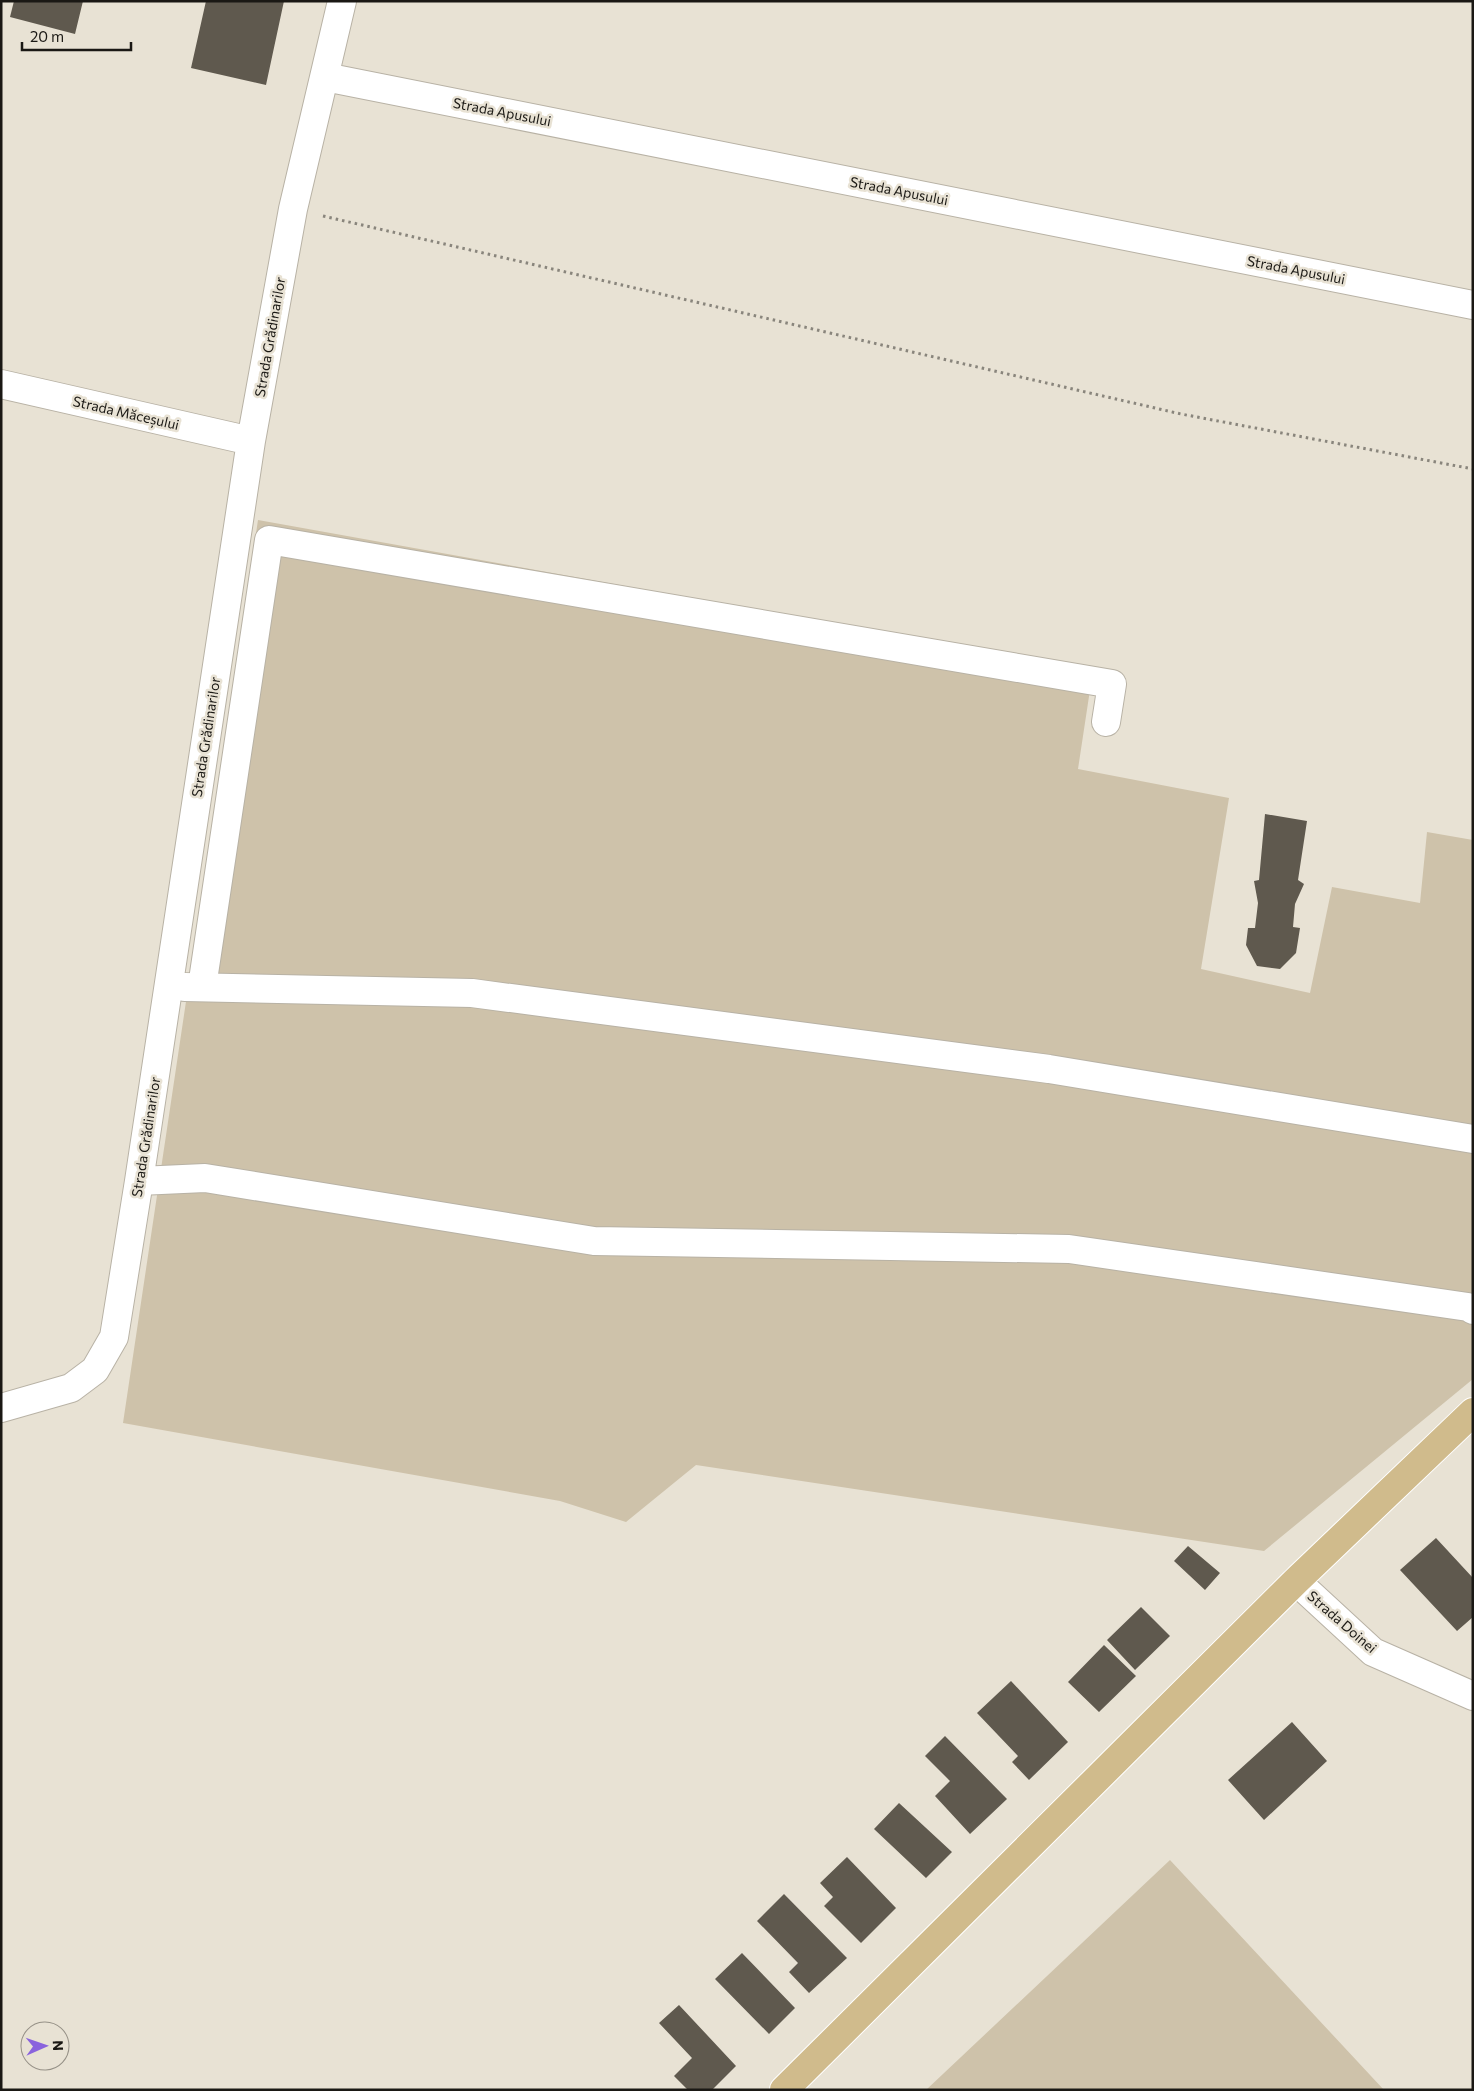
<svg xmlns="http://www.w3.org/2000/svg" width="1474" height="2091" font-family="Commissioner,sans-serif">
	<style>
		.green { fill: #cec2aa }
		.building { fill: #5f594e }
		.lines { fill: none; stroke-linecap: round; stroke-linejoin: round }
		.minor-casing { stroke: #b8b2a5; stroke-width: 30 }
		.major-casing { stroke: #fff; stroke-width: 30 }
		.path { stroke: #89857c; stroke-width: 3; stroke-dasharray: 2.5 4; stroke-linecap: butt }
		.minor { stroke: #fff; stroke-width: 28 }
		.major { stroke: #d0bb8c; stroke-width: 28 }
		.labels { text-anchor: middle; stroke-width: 5; stroke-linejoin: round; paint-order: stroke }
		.street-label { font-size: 14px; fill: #1a1814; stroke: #e8e2d4 }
	</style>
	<rect width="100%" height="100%" fill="#e8e2d4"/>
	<path class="green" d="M258,520L1093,670L1078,769L1229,798L1201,969L1310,993L1332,887L1420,903L1427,832L1473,840V1379L1264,1551L696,1465L626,1522L560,1501L123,1423Z
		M1170,1860L1384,2090H926Z"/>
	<path class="building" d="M14,1H83L75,34L10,17Z
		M206,1H284L266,85L191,68Z
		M1265,814L1307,821L1298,880L1304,884L1295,904L1293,927L1300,928L1296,953L1280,969L1257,966L1246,945L1248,928H1255L1258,903L1254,881L1259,880Z
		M1436,1538L1473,1578V1617L1457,1631L1400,1570Z
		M1188,1546L1220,1573L1205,1590L1174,1561Z
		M1141,1607L1170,1636L1135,1670L1107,1640Z
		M1104,1645L1136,1676L1099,1712L1068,1682Z
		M1011,1681L1068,1742L1029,1780L1012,1762L1018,1756L977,1713Z
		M1292,1722L1327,1761L1264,1820L1228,1780Z
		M945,1736L1007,1799L970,1834L935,1796L950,1781L925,1756Z
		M899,1803L952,1852L926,1878L874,1829Z
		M847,1857L896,1908L861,1943L824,1906L833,1897L820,1883Z
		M784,1894L847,1958L809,1993L789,1972L798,1963L757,1921Z
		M742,1953L795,2008L769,2034L715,1979Z
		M679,2005L736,2066L712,2090H688L674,2076L692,2058L659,2023Z"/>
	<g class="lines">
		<g class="minor-casing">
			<path id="minor" d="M325,77L1473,305
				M1,384L251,441
				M185,987L472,993L1049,1069L1473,1139
				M202,987L269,540L1112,684L1106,722
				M139,1181L205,1178L594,1241L1069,1249L1468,1307L1473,1310
				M1,1408L71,1388L95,1370L114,1337L139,1181L251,441L293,209L342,1
				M1296,1581L1373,1652L1473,1696"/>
		</g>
		<g class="major-casing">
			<path id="major" d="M784,2090L1296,1581L1473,1412"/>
		</g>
		<path class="path" d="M323,216L1181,414L1473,469"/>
		<use href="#minor" class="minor"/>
		<use href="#major" class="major"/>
	</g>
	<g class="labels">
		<g class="street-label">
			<text transform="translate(502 112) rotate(11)" y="5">Strada Apusului</text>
			<text transform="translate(899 191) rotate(11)" y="5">Strada Apusului</text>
			<text transform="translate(1296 270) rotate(11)" y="5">Strada Apusului</text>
			<text transform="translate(270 337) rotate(-80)" y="5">Strada Grădinarilor</text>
			<text transform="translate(126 413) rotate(13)" y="5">Strada Măceșului</text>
			<text transform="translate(206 737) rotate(-81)" y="5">Strada Grădinarilor</text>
			<text transform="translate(146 1137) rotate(-81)" y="5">Strada Grădinarilor</text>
			<text transform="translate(1342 1622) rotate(41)" y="5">Strada Doinei</text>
		</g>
	</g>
	<rect width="1474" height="2091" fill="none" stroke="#1a1814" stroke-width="5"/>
	<g transform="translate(45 2046) rotate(88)"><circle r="24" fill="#e8e2d4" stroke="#969187"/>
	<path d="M0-4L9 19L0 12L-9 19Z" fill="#8a63dd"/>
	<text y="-8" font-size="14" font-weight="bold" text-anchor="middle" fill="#1a1814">N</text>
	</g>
	<path d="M22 42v8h109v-8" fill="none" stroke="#1a1814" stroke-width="2.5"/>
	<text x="30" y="42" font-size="15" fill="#1a1814" stroke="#e8e2d4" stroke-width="4" paint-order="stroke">20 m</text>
</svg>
